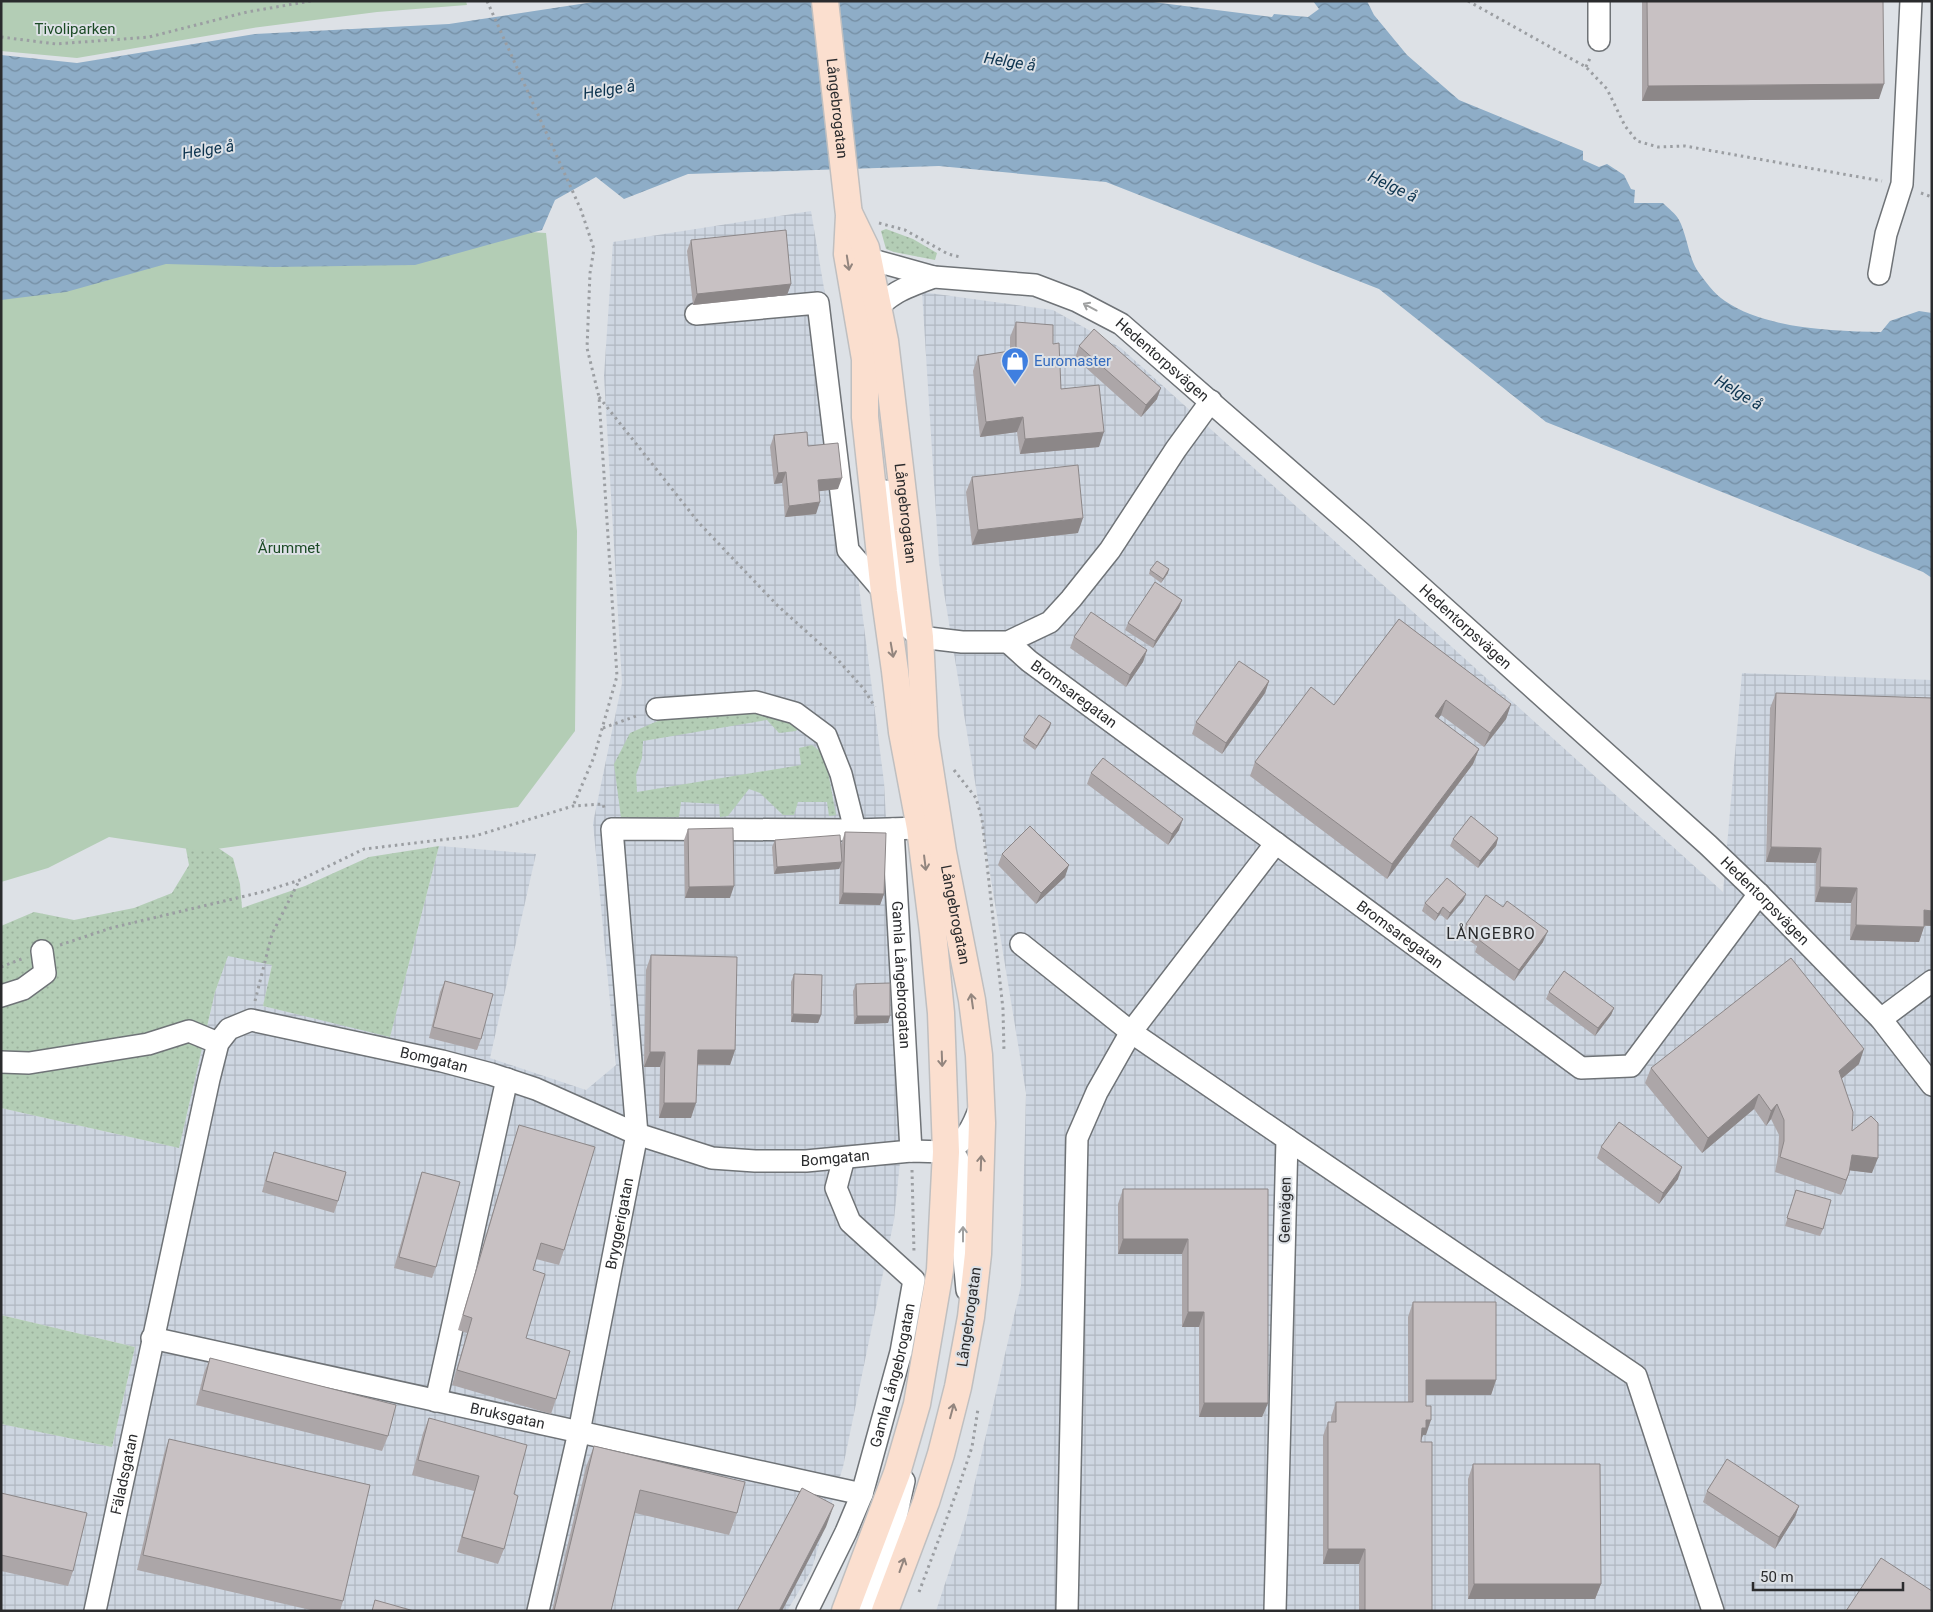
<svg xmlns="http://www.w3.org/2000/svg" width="1933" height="1612" font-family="Roboto,sans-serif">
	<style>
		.industrial { fill: url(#industrial-grid) }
		.grass { fill: url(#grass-dots) }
		.park { fill: #b3cdb5 }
		.water { fill: url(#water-waves) }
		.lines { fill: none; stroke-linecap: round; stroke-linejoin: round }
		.minor-casing { stroke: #6f7377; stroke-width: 24 }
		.major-casing { stroke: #bfbfc0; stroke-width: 29 }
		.path { stroke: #9b9ea2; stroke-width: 3; stroke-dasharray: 2.5 4; stroke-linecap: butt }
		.minor { stroke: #fff; stroke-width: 21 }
		.major { stroke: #fbdfcf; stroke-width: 26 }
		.wall { fill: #aca6a8 }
		.shaded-wall { fill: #8c8788 }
		.building { fill: #c8c1c3; stroke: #8c8788 }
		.oneway { stroke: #92857e }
		.oneway2 { stroke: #9fa0a0 }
		.labels { text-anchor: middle; stroke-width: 4; stroke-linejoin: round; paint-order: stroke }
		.park-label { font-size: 15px; fill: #1b4a25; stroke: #dde1e6 }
		.street-label { font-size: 15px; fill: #2a2b2d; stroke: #dde1e6 }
		.shop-label { font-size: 15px; fill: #366cbe; stroke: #dde1e6; text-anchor: start }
		.water-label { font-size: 16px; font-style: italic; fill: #0c334e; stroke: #dde1e6 }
		.neighbourhood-label { font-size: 16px; letter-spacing: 1px; fill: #2a2b2d; stroke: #dde1e6 }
	</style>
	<defs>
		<pattern id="industrial-grid" width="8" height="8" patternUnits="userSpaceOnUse" patternTransform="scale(1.25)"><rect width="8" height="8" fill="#ced6e1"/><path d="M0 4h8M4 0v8" fill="none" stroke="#b1b8c1"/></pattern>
		<pattern id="grass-dots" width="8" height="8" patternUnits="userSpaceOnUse" patternTransform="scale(1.25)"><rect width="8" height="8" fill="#b3cdb5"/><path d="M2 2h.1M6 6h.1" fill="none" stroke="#9ab09c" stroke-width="1.8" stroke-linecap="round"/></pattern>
		<pattern id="water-waves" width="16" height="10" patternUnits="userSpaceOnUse" patternTransform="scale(1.25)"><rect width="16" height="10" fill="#8eadc7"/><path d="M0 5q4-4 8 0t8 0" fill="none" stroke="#748da2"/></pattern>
	</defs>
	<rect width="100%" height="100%" fill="#dde1e6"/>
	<path class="industrial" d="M811,211L830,324L861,603L884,782L903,1133L894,1220L843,1467L811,1571L787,1611H1V1424L112,1447L135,1347L1,1315V1108L179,1148L215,992L228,955L272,965L263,1006L390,1036L439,846L536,854L490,1058L586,1090L616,1065L593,823L622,683L604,376L613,242Z
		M922,292L1053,310L1121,348L1723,892L1742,673L1932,680V1611H936L966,1520L1021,1286L1026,1093L939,562Z"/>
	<path class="grass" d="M886,229L913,239L937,253L935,260L894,252L886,249L881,231Z
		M754,708L784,715L799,727L796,731L779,733L767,720L643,741L642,758L636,775L637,792L801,765L799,748L812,745L825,755L836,815L829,816L827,802H798L794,815H783L760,793L749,789L728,816L720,817L719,804L681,802L679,817L621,818L614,764L630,733L660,720L720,711Z
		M183,833L211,843L233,858L240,884L242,908L305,886L369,857L439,846L390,1037L263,1006L272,965L228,956L215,992L179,1148L1,1108V926L34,912L74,920L134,908L172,893L189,865Z
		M1,1315L135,1347L112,1447L1,1424Z"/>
	<path class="park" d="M1,1H466L467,5L377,12L253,28L77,58L1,51Z
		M385,222L546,233L577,531L575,731L518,807L202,851L109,837L48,868L1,882V230Z"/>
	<path class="water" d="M600,1H1145L1272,17L1274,14L1308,17L1319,9L1313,1H1367L1374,15L1407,55L1459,100L1583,151V160L1599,167L1607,164L1624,175L1631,189L1635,190L1634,203H1663C1668,208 1676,214 1679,220C1687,235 1688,255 1697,270C1705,281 1714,294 1725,301C1766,329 1833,331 1881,332L1890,321L1919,311L1932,313V578L1923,572L1546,422L1379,289L1106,182L939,166L688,174L624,199L596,177L555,200L542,230L415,265L274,267L166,264L66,292L1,300V55L77,63L255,34L449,24Z"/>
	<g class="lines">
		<g class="minor-casing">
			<g id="minor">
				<path d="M1599,40V1"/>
				<path id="s1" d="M869,259L934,277L1035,285L1077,301L1121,324L1361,533L1708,845L1759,894L1881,1019L1932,1085"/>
				<path d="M1879,274L1886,234L1902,184L1911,1"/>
				<path d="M696,314L818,303L848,550L884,592"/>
				<path d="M869,316C891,292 904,288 934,277"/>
				<path d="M885,491L901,612L907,626L920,637L962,642H1008L1050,622L1071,599L1110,550L1176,449L1211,401"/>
				<path id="s2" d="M1008,642L1029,661L1581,1068L1631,1066L1759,894"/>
				<path d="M657,709L756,702L795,713L826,736L841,774L855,830"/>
				<path id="s3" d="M893,829L911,1151"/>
				<path d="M1021,944L1131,1032L1287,1139L1275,1611"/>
				<path d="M1,996L23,989L45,973L42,951"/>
				<path d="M1881,1019L1932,981"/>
				<path d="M1,1062L29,1063L148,1044L189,1031L218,1043"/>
				<path d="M1287,1139L1636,1376L1713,1611"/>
				<path d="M967,1290L963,1248L964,1188L961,1167L957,1158L946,1152C965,1143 973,1127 980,1107"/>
				<path id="s4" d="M152,1338L862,1494"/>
				<path d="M436,1401L507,1079"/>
				<path id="s5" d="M95,1611L209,1079L218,1043L229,1029L251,1020L442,1061L491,1074L536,1089L637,1134L712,1158L755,1161H806L911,1151L946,1152"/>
				<path id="s6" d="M538,1611L579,1432L637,1134L612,829L855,830L920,828"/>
				<path id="s7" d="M807,1611L846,1532L862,1494L901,1352L914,1280L850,1222L836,1188L844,1158"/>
				<path d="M862,1611L896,1517L904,1481"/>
				<path d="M1067,1611L1077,1138L1097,1092L1131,1032L1276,843"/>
			</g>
		</g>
		<g class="major-casing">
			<g id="major">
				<path id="s8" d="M825,1L849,215L847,254L865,359V417L884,592L895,671L902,732L920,828L933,932L941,1013L946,1152L940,1270L917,1404L897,1473L845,1611"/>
				<path id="s9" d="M850,215L866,248L885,341L920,637L925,737L943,852L972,1000L979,1055L982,1123L978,1254L971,1317L958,1387L941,1454L926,1502L885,1611"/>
			</g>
		</g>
		<path class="path" d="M487,1L581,210L594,249L590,273L587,348L599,397L617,676L594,757L573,806
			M1468,1L1586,67L1607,89L1625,126L1637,141L1658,147L1685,146L1882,181
			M1,37L56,44L149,37L247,12L311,1
			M1586,67L1591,56
			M1921,193L1932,197
			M879,223L905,230L948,254L960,257
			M599,397L699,523L778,606L838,660L863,688L875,707
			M603,728L639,715
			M954,770L976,798L982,819L1003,1009L1004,1052
			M60,945L111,928L262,892L300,880L364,849L475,836L573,806L603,804L605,811
			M1,967L24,958
			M255,1001L272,934L299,881
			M912,1170L914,1253
			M919,1592L960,1483L972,1447L978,1409"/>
		<use href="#minor" class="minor"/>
		<use href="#major" class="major"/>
	</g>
	<path class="wall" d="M1642,1H1883L1879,99L1642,101Z
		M691,240L791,284L787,295L693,305L687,251Z
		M1016,322L1053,344L1061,389L1099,447L1020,454L1017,432L980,437L973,371L978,356L1010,351V337Z
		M1079,346L1157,399L1141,417L1075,358Z
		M774,435L808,446L838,489L819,491L816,514L785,517L782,483L774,484L770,447Z
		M972,477L1078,533L972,545L966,492Z
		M1150,570L1168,573L1161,583L1149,574Z
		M1182,600L1179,608L1153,648L1125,630L1128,623Z
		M1399,619L1511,704L1506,719L1484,747L1441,715L1438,719L1479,749L1473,764L1387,879L1250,776L1255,762L1334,705Z
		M1074,637L1147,650L1143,662L1126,687L1070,648Z
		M1269,681L1265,693L1222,754L1192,734L1196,722Z
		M1776,693L1932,698V926H1924L1919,942L1850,940L1851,903L1815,902L1816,863L1766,862L1770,708Z
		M1050,727L1035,750L1023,741L1024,737Z
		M1091,773L1179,830L1168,845L1087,784Z
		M688,829L730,898H685L684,840Z
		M845,832L884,894L880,905L839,904L840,867L839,869L774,874L772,847L775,840L841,844Z
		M1498,838L1496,846L1478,868L1450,846L1453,839Z
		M1002,854L1065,877L1036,904L998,865Z
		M1466,894L1463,901L1447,920L1440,914L1435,921L1422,911L1425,903Z
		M1466,924L1543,942L1514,981L1475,952L1477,946L1461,935Z
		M651,955L735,1050L730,1065H697L691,1118H659L660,1067H644L646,970Z
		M794,974L821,1015L818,1023L791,1022V982Z
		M445,981L481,1039L477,1050L429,1038L440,992Z
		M856,984L890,1016L888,1023L854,1024L853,991Z
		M1549,992L1614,1008L1611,1015L1595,1036L1546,999Z
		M1859,1064L1841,1079L1852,1131L1872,1173L1850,1170L1844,1188L1841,1195L1775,1172L1778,1156L1779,1135L1771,1119L1766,1126L1754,1109L1702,1153L1645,1083L1651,1068Z
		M519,1125L564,1250L559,1265L536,1259L533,1270L526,1338L556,1399L551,1414L452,1385L467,1333L458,1330L514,1140Z
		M1601,1147L1678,1179L1659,1204L1597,1158Z
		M274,1152L338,1201L334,1213L262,1192L270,1163Z
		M422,1172L436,1267L432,1278L394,1268L418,1183Z
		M1123,1189H1268V1403L1262,1417H1199V1327H1182V1254H1118V1204Z
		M1796,1190L1823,1229L1820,1236L1785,1226Z
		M1413,1302L1496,1380L1491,1395H1426V1435H1423L1421,1440L1432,1611H1359V1564H1323V1436L1328,1422H1331V1417L1336,1402H1408V1317Z
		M210,1358L388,1436L382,1451L196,1405L204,1373Z
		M429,1418L514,1494L504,1549L498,1564L457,1552L474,1491L412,1475L423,1433Z
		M169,1439L343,1601L340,1611H315L137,1570L164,1454Z
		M594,1446L737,1513L729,1535L635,1513L611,1611H552L586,1467Z
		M1473,1464L1601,1584L1595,1599H1468V1479Z
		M1707,1491L1799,1506L1795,1517L1775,1549L1703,1502Z
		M1,1493L73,1571L68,1586L1,1571Z"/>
	<path class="shaded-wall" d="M1884,84L1879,99L1642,101L1648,86Z
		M791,284L787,295L693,305L697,294Z
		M1161,388L1157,399L1141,417L1146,405Z
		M1023,417L1017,432L980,437L986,422Z
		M1104,432L1099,447L1020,454L1025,439Z
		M786,472L782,483L774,484L778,473Z
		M842,478L838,489L813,492L818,480Z
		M820,502L816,514L785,517L789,506Z
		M1083,518L1078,533L972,545L978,530Z
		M1169,569L1168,573L1161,583L1163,579Z
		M1182,600L1179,608L1153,648L1155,641Z
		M1147,650L1143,662L1126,687L1130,675Z
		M1269,681L1265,693L1222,754L1226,743Z
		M1446,700L1441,715L1429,731L1435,716Z
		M1511,704L1506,719L1484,747L1490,733Z
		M1051,723L1050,727L1035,750L1037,746Z
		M1479,749L1473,764L1387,879L1392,864Z
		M1183,819L1179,830L1168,845L1172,834Z
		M1498,838L1496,846L1478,868L1480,861Z
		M1771,847L1821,848L1816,863L1766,862Z
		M842,862L839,869L774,874L777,867Z
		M1069,865L1065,877L1036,904L1041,893Z
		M734,886L730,898H685L689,887Z
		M1820,887L1857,888L1851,903L1815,902Z
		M843,893L884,894L880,905L839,904Z
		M1466,894L1463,901L1447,920L1450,913Z
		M1443,907L1440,914L1435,921L1438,914Z
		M1924,910L1932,911V926L1919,925Z
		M1856,925L1924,927L1919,942L1850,940Z
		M1548,931L1543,942L1514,981L1519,970Z
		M1614,1008L1611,1015L1595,1036L1598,1028Z
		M793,1014L821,1015L818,1023L791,1022Z
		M857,1016H890L888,1023L854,1024Z
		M1864,1049L1859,1064L1833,1086L1839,1071Z
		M698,1050H735L730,1065L692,1064Z
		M650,1052H665L660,1067H644Z
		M1759,1094L1754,1109L1702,1153L1708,1138Z
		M664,1103H696L691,1118H659Z
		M1777,1104L1771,1119L1766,1126L1771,1111Z
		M1852,1155L1878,1158L1872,1173L1846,1170Z
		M1682,1167L1678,1179L1659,1204L1663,1193Z
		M1849,1173L1844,1188L1841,1195L1846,1180Z
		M1123,1239H1188L1182,1254H1118Z
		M1188,1312H1204L1199,1327H1182Z
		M1426,1380H1496L1491,1395H1421Z
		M1204,1403H1268L1262,1417H1199Z
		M1426,1420H1431L1426,1435H1423L1420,1443L1422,1428Z
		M834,1505L826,1527L782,1611H779Z
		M1799,1506L1795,1517L1775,1549L1779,1537Z
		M1328,1549H1365L1359,1564H1323Z
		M1474,1584H1601L1595,1599H1468Z"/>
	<path class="building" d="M1647,1H1883L1884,84L1648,86Z
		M786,230L791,284L697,294L691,240Z
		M1016,322L1053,325V344L1059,343L1061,389L1099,385L1104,432L1025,439L1023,417L986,422L978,356L1016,350Z
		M1094,329L1161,388L1146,405L1079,346Z
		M807,432L808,446L838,443L842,478L818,480L820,502L789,506L786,472L778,473L774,435Z
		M1078,465L1083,518L978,530L972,477Z
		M1157,561L1169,569L1163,579L1150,570Z
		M1155,582L1182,600L1155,641L1128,623Z
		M1091,612L1147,650L1130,675L1074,637Z
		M1399,619L1511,704L1490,733L1446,700L1435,716L1479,749L1392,864L1255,762L1311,687L1334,705Z
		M1239,661L1269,681L1226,743L1196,722Z
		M1776,693L1932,698V911L1924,910V927L1856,925L1857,888L1820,887L1821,848L1771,847Z
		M1039,715L1051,723L1037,746L1024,737Z
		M1103,758L1183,819L1172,834L1091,773Z
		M1471,816L1498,838L1480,861L1453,839Z
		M1030,826L1069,865L1041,893L1002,854Z
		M733,828L734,886L689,887L688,829Z
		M845,832L886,833L884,894L843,893Z
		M840,835L842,862L777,867L775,840Z
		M1447,878L1466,894L1450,913L1443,907L1438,914L1425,903Z
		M1486,895L1503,907L1507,901L1548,931L1519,970L1479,940L1482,936L1466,924Z
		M651,955L737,957L735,1050H698L696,1103H664L665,1052H650Z
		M1791,958L1864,1049L1839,1071L1853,1112L1852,1131L1871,1116L1878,1123V1158L1852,1155L1849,1173L1846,1180L1780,1157L1784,1141V1120L1777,1104L1771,1111L1759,1094L1708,1138L1651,1068Z
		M1564,971L1614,1008L1598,1028L1549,992Z
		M794,974L822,975L821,1015L793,1014Z
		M445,981L493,994L481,1039L433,1027Z
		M890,983V1016H857L856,984Z
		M1619,1122L1682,1167L1663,1193L1601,1147Z
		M519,1125L595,1147L564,1250L541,1243L533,1270L545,1274L526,1338L570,1351L556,1399L457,1370L472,1318L463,1315Z
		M274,1152L346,1172L338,1201L266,1181Z
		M422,1172L460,1182L436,1267L399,1257Z
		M1123,1189H1268V1403H1204V1312H1188V1239H1123Z
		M1796,1190L1831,1200L1823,1229L1787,1218Z
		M1413,1302H1496V1380H1426V1406H1431V1420H1426V1428H1422L1421,1442H1432V1611H1365V1549H1328V1422H1336V1402H1413Z
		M210,1358L396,1405L388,1436L202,1390Z
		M429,1418L527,1445L514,1494L518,1496L504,1549L462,1537L479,1476L418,1460Z
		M169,1439L370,1485L343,1601L143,1555Z
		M594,1446L745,1482L737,1513L640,1490L611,1611H554Z
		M1727,1459L1799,1506L1779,1537L1707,1491Z
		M1473,1464H1600L1601,1584H1474Z
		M802,1488L834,1505L779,1611H737Z
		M1,1493L87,1513L73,1571L1,1555Z
		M1881,1558L1932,1591V1611H1846Z
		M375,1600L414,1611H372Z"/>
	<defs><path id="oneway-shaft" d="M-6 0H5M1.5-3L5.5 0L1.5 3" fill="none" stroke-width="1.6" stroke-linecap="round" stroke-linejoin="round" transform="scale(1.25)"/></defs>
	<g class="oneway">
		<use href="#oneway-shaft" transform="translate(848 263) rotate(81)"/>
		<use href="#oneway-shaft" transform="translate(892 650) rotate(80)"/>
		<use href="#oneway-shaft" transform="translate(925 863) rotate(83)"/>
		<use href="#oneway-shaft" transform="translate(972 1001) rotate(-98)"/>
		<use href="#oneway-shaft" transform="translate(942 1059) rotate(88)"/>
		<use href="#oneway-shaft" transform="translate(981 1163) rotate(-88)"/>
		<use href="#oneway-shaft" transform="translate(952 1411) rotate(-75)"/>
		<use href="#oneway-shaft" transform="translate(902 1565) rotate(-70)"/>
	</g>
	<g class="oneway2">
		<use href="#oneway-shaft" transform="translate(1090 307) rotate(-152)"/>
		<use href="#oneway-shaft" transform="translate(963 1234) rotate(-90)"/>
	</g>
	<defs>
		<g id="shop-pin" transform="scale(1.4375)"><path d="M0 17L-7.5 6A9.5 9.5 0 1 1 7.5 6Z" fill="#3f7fe0" stroke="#dde1e6"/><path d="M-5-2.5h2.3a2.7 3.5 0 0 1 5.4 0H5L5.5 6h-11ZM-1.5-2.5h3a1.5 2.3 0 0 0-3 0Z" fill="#fff"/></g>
	</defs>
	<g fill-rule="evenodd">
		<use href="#shop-pin" x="1015" y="361"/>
	</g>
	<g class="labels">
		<g class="park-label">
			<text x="75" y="34">Tivoliparken</text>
			<text x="289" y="553">Årummet</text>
		</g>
		<g class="street-label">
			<text dy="5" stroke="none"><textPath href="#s8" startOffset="108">Långebrogatan</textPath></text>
			<text dy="5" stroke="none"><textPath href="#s1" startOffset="318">Hedentorpsvägen</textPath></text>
			<text dy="5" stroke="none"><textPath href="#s9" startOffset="305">Långebrogatan</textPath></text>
			<text dy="5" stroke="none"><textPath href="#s1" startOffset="722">Hedentorpsvägen</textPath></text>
			<text dy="5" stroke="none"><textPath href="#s2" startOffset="84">Bromsaregatan</textPath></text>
			<text dy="5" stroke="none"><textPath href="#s1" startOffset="1128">Hedentorpsvägen</textPath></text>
			<text dy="5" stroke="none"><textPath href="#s9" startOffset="710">Långebrogatan</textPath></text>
			<text dy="5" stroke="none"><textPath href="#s2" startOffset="489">Bromsaregatan</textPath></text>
			<text dy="5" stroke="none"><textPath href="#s3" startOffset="146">Gamla Långebrogatan</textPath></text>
			<text dy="5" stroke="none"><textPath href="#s5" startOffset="810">Bomgatan</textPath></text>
			<text dy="5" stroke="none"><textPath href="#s5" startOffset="1229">Bomgatan</textPath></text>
			<text transform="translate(1285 1210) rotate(-89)" y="5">Genvägen</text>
			<text dy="5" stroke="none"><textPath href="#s6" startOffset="396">Bryggerigatan</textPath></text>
			<text transform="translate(969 1317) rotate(-82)" y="5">Långebrogatan</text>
			<text dy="5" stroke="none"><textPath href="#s7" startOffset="252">Gamla Långebrogatan</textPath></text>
			<text dy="5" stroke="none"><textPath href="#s4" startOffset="364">Bruksgatan</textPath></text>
			<text dy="5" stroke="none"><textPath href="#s5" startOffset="140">Fäladsgatan</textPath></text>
		</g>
		<g class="shop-label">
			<text x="1034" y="366">Euromaster</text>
		</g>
		<g class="water-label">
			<text transform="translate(1010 61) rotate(9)" y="6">Helge å</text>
			<text transform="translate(609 89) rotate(-9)" y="6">Helge å</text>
			<text transform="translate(208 149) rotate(-9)" y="6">Helge å</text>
			<text transform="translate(1393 186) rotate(25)" y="6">Helge å</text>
			<text transform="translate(1739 392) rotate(31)" y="6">Helge å</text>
		</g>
		<g class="neighbourhood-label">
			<text x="1491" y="939">LÅNGEBRO</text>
		</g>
	</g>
	<rect width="1933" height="1612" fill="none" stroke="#2a2b2d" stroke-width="5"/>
	<path d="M1753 1582v8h150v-8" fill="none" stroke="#2a2b2d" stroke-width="2.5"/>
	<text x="1760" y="1582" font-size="15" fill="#2a2b2d" stroke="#dde1e6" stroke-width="4" paint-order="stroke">50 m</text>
</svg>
